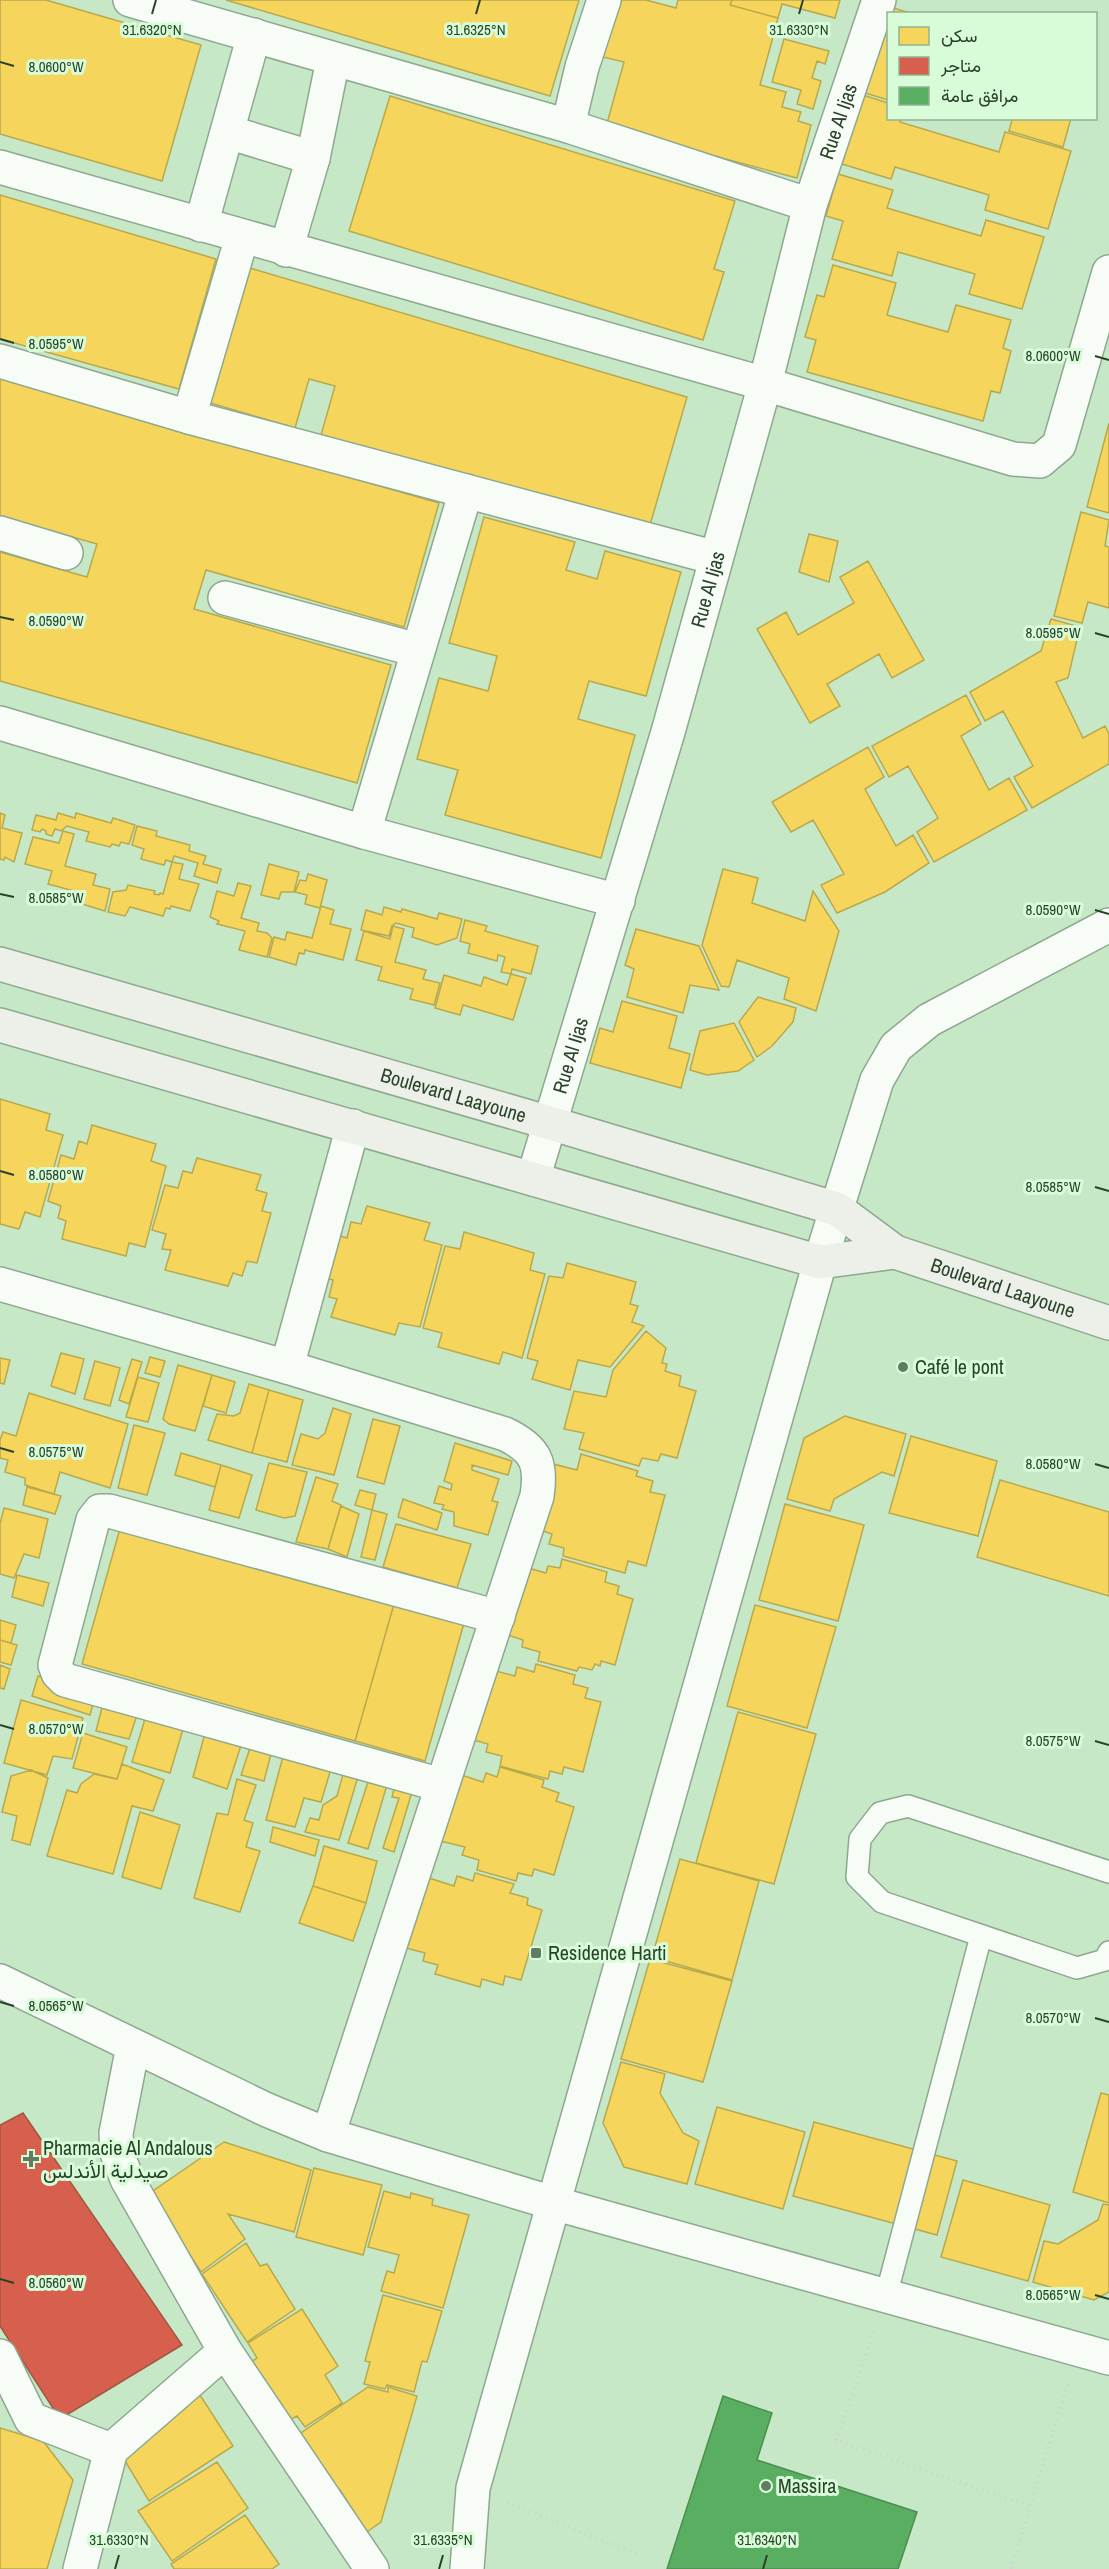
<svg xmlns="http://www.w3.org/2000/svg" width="1109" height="2569" font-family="'Archivo Narrow',Vazirmatn,sans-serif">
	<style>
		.homes { fill: #f6d55c; stroke: #b8a94d; stroke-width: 1.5 }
		.shops { fill: #d6604d; stroke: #a25742; stroke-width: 1.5 }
		.public { fill: #5aae61; stroke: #4b8e50; stroke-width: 1.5 }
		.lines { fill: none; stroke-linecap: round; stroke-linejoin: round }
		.lane-casing { stroke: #8ea88f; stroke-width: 24 }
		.street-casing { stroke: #8ea88f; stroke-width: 36 }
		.secondary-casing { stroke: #8ea88f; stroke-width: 36 }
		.path { stroke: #cdd7cd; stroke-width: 4; stroke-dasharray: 1.5 4.5; stroke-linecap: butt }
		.lane { stroke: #f7fcf7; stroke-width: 21 }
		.street { stroke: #f7fcf7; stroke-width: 33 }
		.secondary { stroke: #ecf0e8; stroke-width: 33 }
		.ticks { fill: none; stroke: #29422a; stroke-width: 2 }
		.poi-dot { fill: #607c61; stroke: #d8fcd8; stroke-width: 2 }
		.labels { text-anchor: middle; stroke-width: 6; stroke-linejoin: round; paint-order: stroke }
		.street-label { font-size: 20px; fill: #29422a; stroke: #d8fcd8 }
		.poi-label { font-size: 20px; fill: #29422a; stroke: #d8fcd8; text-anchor: start }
		.ticks-label { font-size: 15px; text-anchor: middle; fill: #29422a; stroke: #d8fcd8; stroke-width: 6; stroke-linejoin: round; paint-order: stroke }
	</style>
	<rect width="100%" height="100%" fill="#c7e8c7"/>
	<path class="homes" d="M0,0H46L201,45L162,181L0,134Z
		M226,0H579L550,96Z
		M614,0H646L676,8L678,0H732L730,5L778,18L760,85L786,92L782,107L801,112L798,121L811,125L797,178L606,127L624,62L599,56Z
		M732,0H840L835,18L782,4L778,18L730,5Z
		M887,6L913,14H888V100L862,92Z
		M784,39L829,51L825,64L817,61L812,78L821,81L813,109L797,104L801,90L772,82Z
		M863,95L888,103V118H901L900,122L999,152L1005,132L1071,151L1048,229L985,210L989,195L895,167L891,179L842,164Z
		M390,96L735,201L714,269L724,272L703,340L349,231Z
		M1008,118H1071L1063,147L1009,131L1012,120Z
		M838,174L893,190L887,208L981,236L986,220L1044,237L1022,309L969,294L975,274L898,252L892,276L832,259L843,221L826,216Z
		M0,195L216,259L179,389L0,339Z
		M833,265L896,283L887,315L948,332L956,305L1011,320L1003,348L1011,351L1000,393L991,391L983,421L807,372L816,340L805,337L817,295L824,297Z
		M243,266L687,397L648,532L321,435L335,386L309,379L295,428L204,401Z
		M0,377L439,503L404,627L206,570L194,609L391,665L357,783L0,681V552L87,577L97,544L0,516Z
		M1109,423V513L1087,507Z
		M1081,512L1109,520L1105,546L1109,547V608L1088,602L1082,623L1054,616Z
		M484,517L575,542L566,570L597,579L605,551L681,572L646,696L589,681L578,719L635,735L601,858L445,815L458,770L417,759L439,678L488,691L497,656L449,643Z
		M809,534L838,541L829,582L799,572Z
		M868,561L924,660L892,678L879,654L827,684L840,706L810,723L757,629L786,612L798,635L854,603L840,577Z
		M1051,619L1080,627L1068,678L1056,682L1083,738L1105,726L1109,734V764L1032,808L1014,777L1033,766L1003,711L985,721L970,692L1041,651Z
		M966,695L981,724L961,736L989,790L1009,778L1027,810L934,862L917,832L938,818L908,766L889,777L872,746Z
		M868,747L884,777L865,789L896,846L913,835L929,863L885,892L837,913L821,885L844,874L813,820L791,832L772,802Z
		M0,813L5,815L2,828L22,833L14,862L5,857L4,860L0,859Z
		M58,813L75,818L76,813L111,823L113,818L135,825L129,844L121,842L119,846L112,844L110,847L86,841L89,832L67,826L61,831L55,829L52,836L46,834V831L42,829L40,832L32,830L36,815L56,820Z
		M137,826L157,831L156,836L190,845L189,851L206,856L203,864L221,869L217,883L194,876L198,863L174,856L172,862L166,860L164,865L141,859L144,849L132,845Z
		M63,831L74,834L65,866L96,874L93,885L110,889L105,911L82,904L85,894L48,884L52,871L25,864L33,837L59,843Z
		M172,862L183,864L179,879L199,884L190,911L171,906L170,909L166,908L163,916L130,907L125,916L108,912L113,892L126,890L128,885L155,891L154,894L159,895L160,893L163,894Z
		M269,864L299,872L294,892H281L279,899L261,895Z
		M723,869L758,878L752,903L805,921L813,891L839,931L816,1011L784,999L789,978L737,960L729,987L721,986L702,945Z
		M308,874L327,880L320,908L305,904L307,895L295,892L300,880L306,881Z
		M238,883L251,886L241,918L259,923L257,931L267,933L272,938L267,957L239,950L245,931L217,924L219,921L210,917L217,891L234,896Z
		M321,906L334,910L330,924L351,929L343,960L305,950L304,954L299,953L296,965L269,957L274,937L285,940L287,932L312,938Z
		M384,907L401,912L402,909L437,919L439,913L462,919L457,938L437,945L412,937L414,928L396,923L392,926L389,936L361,930L366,910L382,915Z
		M465,920L487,926L485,931L538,946L531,974L512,969L511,974L501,972L505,957L498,955L497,961L468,953L470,944L460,941Z
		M393,926L404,929L395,962L426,970L423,979L440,983L434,1005L410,999L413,989L378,980L382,967L356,960L364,931L390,939Z
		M636,929L699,946L719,990L690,985L683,1013L627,997L634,969L625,965Z
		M511,974L526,978L513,1020L463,1005L460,1015L435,1008L444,975L481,986L484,977L507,985Z
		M758,997L796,1008L793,1022L772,1046L757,1057L739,1022Z
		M622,1001L677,1016L669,1048L690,1054L681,1088L590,1063L600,1028L613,1032Z
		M734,1023L754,1060L738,1071L707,1075L690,1070L700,1031Z
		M0,1099L50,1114L46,1130L63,1135L40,1217L25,1212L19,1229L0,1224Z
		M92,1125L156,1144L151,1161L166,1166L145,1247L129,1243L126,1256L62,1239L66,1221L58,1218L61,1206L48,1201L61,1155L74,1159L79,1141L87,1144Z
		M197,1158L261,1175L256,1190L267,1193L262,1211L271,1213L257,1263L247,1261L242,1276L233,1273L228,1286L165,1270L171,1250L162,1249L166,1234L152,1230L165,1185L178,1188L183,1171L192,1173Z
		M367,1206L430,1223L424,1240L442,1245L420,1327L399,1323L395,1335L331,1317L337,1299L329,1297L333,1280L322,1277L334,1234L347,1238L351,1222L361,1224Z
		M464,1232L534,1253L530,1270L545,1274L522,1358L503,1352L499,1364L438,1347L442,1333L423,1328L445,1246L460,1249Z
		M567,1263L636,1282L630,1304L638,1306L632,1322L644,1326L610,1367L578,1360L570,1390L532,1379L538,1361L527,1358L549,1276L563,1278Z
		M646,1331L666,1348L662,1363L667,1364L665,1371L681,1376L679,1386L696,1391L677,1458L661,1454L658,1461L642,1458L639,1466L579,1449L584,1433L564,1429L574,1391L606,1397L613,1370Z
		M61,1353L84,1359L75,1394L51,1386Z
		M150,1357L165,1361L160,1377L145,1373Z
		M0,1358L10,1360L4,1384L0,1383Z
		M132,1359L142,1362L129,1404L119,1400Z
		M95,1361L120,1368L110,1406L84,1399Z
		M178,1365L212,1375L195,1431L169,1424L163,1419Z
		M212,1375L235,1382L226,1413L203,1406Z
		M138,1377L159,1383L148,1422L126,1417Z
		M249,1384L269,1390L252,1453L208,1440L217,1414L234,1416L240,1413Z
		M269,1390L303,1400L287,1462L252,1453Z
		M29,1393L128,1424L110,1488L60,1472L54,1494L25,1485V1478L5,1472L8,1460L0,1458V1440L3,1432L16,1436Z
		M333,1408L351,1414L334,1475L292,1465L301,1434L318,1439L325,1433Z
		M845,1416L906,1434L894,1476L882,1472L834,1499L830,1511L787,1499L804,1438Z
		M373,1419L400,1426L384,1484L357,1477Z
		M134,1425L165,1433L147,1495L118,1488Z
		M911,1436L997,1461L978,1536L889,1513Z
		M455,1443L512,1461L508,1475L472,1465V1470L499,1479L492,1501L498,1502L488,1535L454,1526V1512L442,1509L444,1505L434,1503L439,1486L451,1490L452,1484L444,1481Z
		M181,1453L221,1465L215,1487L175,1475Z
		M581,1454L638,1471L636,1476L653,1481L650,1492L665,1495L646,1566L628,1561L625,1573L563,1556L564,1548L549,1544L552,1534L531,1527L549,1463L577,1470Z
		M269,1463L307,1472L295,1516L284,1518L256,1510Z
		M221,1465L252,1475L239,1518L209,1510Z
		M316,1477L338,1484L332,1501L341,1505L328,1549L296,1542Z
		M1000,1480L1109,1512V1596L977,1557Z
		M27,1487L61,1496L55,1514L23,1505Z
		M360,1490L376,1494L372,1510L355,1505Z
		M403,1499L442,1513L437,1530L398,1517Z
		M785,1504L864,1525L838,1621L759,1600Z
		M341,1506L359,1514L347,1557L328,1549Z
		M4,1508L48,1519L39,1558L24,1554L14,1578L0,1574V1524Z
		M372,1510L387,1514L375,1560L361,1557Z
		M396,1524L471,1544L457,1588L383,1567Z
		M121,1525L394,1604L355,1741L82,1664Z
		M562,1559L607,1572L605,1582L619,1586L617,1594L633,1599L615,1665L601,1661L600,1666L595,1664L592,1670L579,1667L577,1671L538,1661L540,1652L522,1647L523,1640L502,1633L521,1566L546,1573L548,1566L560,1568Z
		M17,1575L49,1583L43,1606L12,1597Z
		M394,1604L464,1623L425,1761L355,1741Z
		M755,1605L836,1627L807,1728L727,1706Z
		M0,1620L16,1625L11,1643L0,1640Z
		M0,1640L17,1645L11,1665L0,1662Z
		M536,1664L575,1675L573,1684L588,1688L585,1698L601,1702L583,1772L564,1767L562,1774L550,1771L548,1779L500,1766L502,1756L486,1752L488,1744L470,1739L488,1669L515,1676L517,1667L534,1672Z
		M0,1665L10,1669L4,1689L0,1688Z
		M38,1676L96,1694L90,1715L32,1696Z
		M105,1696L140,1706L129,1739L96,1731Z
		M21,1700L83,1718L72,1759L53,1756L47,1775L4,1763Z
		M148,1709L186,1719L170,1773L132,1762Z
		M738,1712L816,1734L774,1884L696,1863Z
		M207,1726L244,1736L227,1789L193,1777Z
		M83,1733L127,1747L117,1779L73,1768Z
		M253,1739L273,1746L264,1781L241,1775Z
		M285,1749L333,1762L321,1802L304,1798L295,1827L266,1820Z
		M122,1764L164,1780L153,1811L132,1806L113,1874L47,1856L67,1790L77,1793L81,1784L94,1774L117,1779Z
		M345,1767L360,1770L339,1840L305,1832L310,1818L319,1820L323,1805L337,1796Z
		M500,1767L544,1780L542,1787L559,1793L556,1801L574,1807L554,1875L534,1869L532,1876L518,1873L516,1881L477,1870L479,1860L462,1855L465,1847L440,1841L458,1774L483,1782L486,1773L497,1777Z
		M31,1770L48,1778L30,1845L12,1840L17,1816L2,1812L11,1776Z
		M371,1773L389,1778L368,1849L348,1843Z
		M237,1779L256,1785L244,1820L253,1823L246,1847L260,1851L240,1912L194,1898L217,1813L228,1815Z
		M396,1780L414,1785L394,1852L383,1848L399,1798L392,1797Z
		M140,1812L180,1825L161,1889L122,1877Z
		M273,1827L319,1840L315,1856L270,1842Z
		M324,1846L377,1861L366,1903L313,1886Z
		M680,1859L759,1881L732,1980L652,1957Z
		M475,1873L514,1884L510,1893L528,1898L527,1905L542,1910L521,1980L505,1976L503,1985L482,1979L480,1987L435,1974L438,1965L423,1961L425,1953L406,1948L426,1877L454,1886L457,1876L473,1881Z
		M313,1886L366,1903L353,1941L299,1923Z
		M650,1959L732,1981L703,2082L621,2059Z
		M621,2062L665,2074L660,2093L683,2133L699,2141L687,2184L624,2167L603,2123Z
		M1101,2093L1109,2095V2203L1073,2192Z
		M717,2107L805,2132L783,2209L695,2184Z
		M814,2122L957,2161L937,2235L793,2196Z
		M224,2142L311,2170L294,2232L228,2214L245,2239L201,2272L150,2193Z
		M314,2168L382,2185L363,2255L296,2237Z
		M963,2180L1050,2205L1028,2281L941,2257Z
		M384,2191L410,2198L411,2193L433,2199L432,2205L469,2215L443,2308L381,2291L387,2271L394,2273L399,2255L368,2247Z
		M1103,2204L1109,2205V2292L1094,2300L1033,2282L1044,2241L1058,2244L1098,2220Z
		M246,2243L260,2266L267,2264L295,2309L247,2342L202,2274Z
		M383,2295L442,2311L427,2362L422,2361L414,2392L387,2385L385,2389L364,2384L370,2362L365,2361Z
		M302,2309L338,2366L325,2375L342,2403L305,2427L297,2416L288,2421L251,2362L257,2358L248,2343Z
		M368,2387L388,2392V2387L417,2396L381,2522L361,2536L347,2516L354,2512L340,2490L334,2492L298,2435Z
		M196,2389L233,2446L149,2501L116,2446Z
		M0,2428L43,2441L73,2480L47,2569H0Z
		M217,2462L248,2508L172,2561L138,2511Z
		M245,2515L279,2564L272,2569H174L171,2564Z"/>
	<path class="shops" d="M23,2113L182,2345L60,2419L0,2326V2125Z"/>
	<path class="public" d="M723,2396L772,2413L757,2460L917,2512L898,2569H667Z"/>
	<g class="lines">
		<g class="lane-casing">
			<path id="lane" d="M1109,1872L908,1806L880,1813L860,1839L857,1877L882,1902L1077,1968L1105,1960L1109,1952
				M886,2296L981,1936"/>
		</g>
		<g class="street-casing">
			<g id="street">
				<path d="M130,0L568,126L810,205"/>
				<path d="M568,126L582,67L604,0"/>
				<path d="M228,132L313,158"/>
				<path d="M0,167L765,384L1013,459L1040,461L1059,445L1109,272"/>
				<path d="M201,225L254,35"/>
				<path d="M286,250L313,158L333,60"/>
				<path d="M0,361L189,417L716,558"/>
				<path d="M189,417L242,237"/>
				<path d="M0,533L66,553"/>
				<path d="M225,598L417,650"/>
				<path d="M0,723L364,832L618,901"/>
				<path d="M364,832L466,491"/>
				<path id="s1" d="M533,1179L668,732L765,384L810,205L879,0"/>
				<path d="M0,1284L287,1367L505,1434C536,1449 542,1463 537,1496L328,2135"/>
				<path d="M287,1367L353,1126"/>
				<path d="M441,1785L65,1680L58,1673L55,1665L93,1520L100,1511H109L498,1617"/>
				<path d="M0,1981L267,2110L328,2135L553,2203L1109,2358"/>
				<path d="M133,2046L116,2133L117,2153L127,2179L225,2351L372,2569"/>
				<path d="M0,2356L31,2419L111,2450"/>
				<path d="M80,2569L111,2450L225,2351"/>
				<path d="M467,2569L473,2488L820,1262L877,1080L896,1047L929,1020L1109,925"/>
			</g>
		</g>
		<g class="secondary-casing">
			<g id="secondary">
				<path id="s2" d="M0,964L550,1123L837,1209L895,1252L1109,1323"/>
				<path d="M0,1025L820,1262L895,1252"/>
			</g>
		</g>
		<path class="path" d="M874,2331L836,2440L1030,2506
			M507,2502L638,2555
			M1011,2569L1068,2383"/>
		<use href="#lane" class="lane"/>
		<use href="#street" class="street"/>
		<use href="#secondary" class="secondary"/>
	</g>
	<path class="ticks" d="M152,14L156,0M476,14L480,0M799,14L803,0M0,62L14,66M0,339L14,343M1095,356L1109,360M0,617L14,620M1095,633L1109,637M0,894L14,897M1095,910L1109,914M0,1171L14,1175M1095,1187L1109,1191M0,1448L14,1452M1095,1464L1109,1468M0,1725L14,1729M1095,1741L1109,1745M0,2002L14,2006M1095,2018L1109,2022M0,2279L14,2283M1095,2295L1109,2299M115,2569L119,2555M439,2569L443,2555M763,2569L767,2555"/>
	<g class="poi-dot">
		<circle cx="903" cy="1367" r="6"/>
		<rect x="530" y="1947" width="12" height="12" rx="3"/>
		<path d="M28 2150h6v6h6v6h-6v6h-6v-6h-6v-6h6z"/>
		<circle cx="766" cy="2486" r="6"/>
	</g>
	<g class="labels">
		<g class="street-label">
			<text dy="7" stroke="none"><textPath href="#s1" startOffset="1101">Rue Al Ijas</textPath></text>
			<text dy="7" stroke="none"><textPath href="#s1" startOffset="615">Rue Al Ijas</textPath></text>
			<text dy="7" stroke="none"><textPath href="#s1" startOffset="129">Rue Al Ijas</textPath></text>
			<text dy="7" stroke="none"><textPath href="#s2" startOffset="472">Boulevard Laayoune</textPath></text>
			<text dy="7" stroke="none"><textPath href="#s2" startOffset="1058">Boulevard Laayoune</textPath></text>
		</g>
		<g class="poi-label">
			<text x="915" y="1374">Café le pont</text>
			<text x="548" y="1960">Residence Harti</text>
			<text x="43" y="2155">Pharmacie Al Andalous<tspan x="43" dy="23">صيدلية الأندلس</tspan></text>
			<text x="778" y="2493">Massira</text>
		</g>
	</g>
	<g class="ticks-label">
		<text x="152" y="35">31.6320°N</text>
		<text x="476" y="35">31.6325°N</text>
		<text x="799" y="35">31.6330°N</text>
		<text x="56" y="72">8.0600°W</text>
		<text x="56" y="349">8.0595°W</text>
		<text x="1053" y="361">8.0600°W</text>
		<text x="56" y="626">8.0590°W</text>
		<text x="1053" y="638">8.0595°W</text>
		<text x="56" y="903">8.0585°W</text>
		<text x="1053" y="915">8.0590°W</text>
		<text x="56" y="1180">8.0580°W</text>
		<text x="1053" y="1192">8.0585°W</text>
		<text x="56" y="1457">8.0575°W</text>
		<text x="1053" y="1469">8.0580°W</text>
		<text x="56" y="1734">8.0570°W</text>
		<text x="1053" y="1746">8.0575°W</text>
		<text x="56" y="2011">8.0565°W</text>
		<text x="1053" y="2023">8.0570°W</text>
		<text x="56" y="2288">8.0560°W</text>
		<text x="1053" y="2300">8.0565°W</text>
		<text x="119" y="2545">31.6330°N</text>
		<text x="443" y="2545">31.6335°N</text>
		<text x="767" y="2545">31.6340°N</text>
	</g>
	<rect x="887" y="12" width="210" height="108" fill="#d8fcd8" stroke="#92b292" stroke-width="1.5"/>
	<rect x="899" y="27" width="30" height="18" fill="#f6d55c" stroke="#92b292" stroke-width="1.5"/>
	<text x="941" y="42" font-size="18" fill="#29422a">سكن</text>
	<rect x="899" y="57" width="30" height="18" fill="#d6604d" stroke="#92b292" stroke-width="1.5"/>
	<text x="941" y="72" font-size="18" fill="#29422a">متاجر</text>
	<rect x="899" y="87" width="30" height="18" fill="#5aae61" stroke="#92b292" stroke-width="1.5"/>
	<text x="941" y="102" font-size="18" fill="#29422a">مرافق عامة</text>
</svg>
